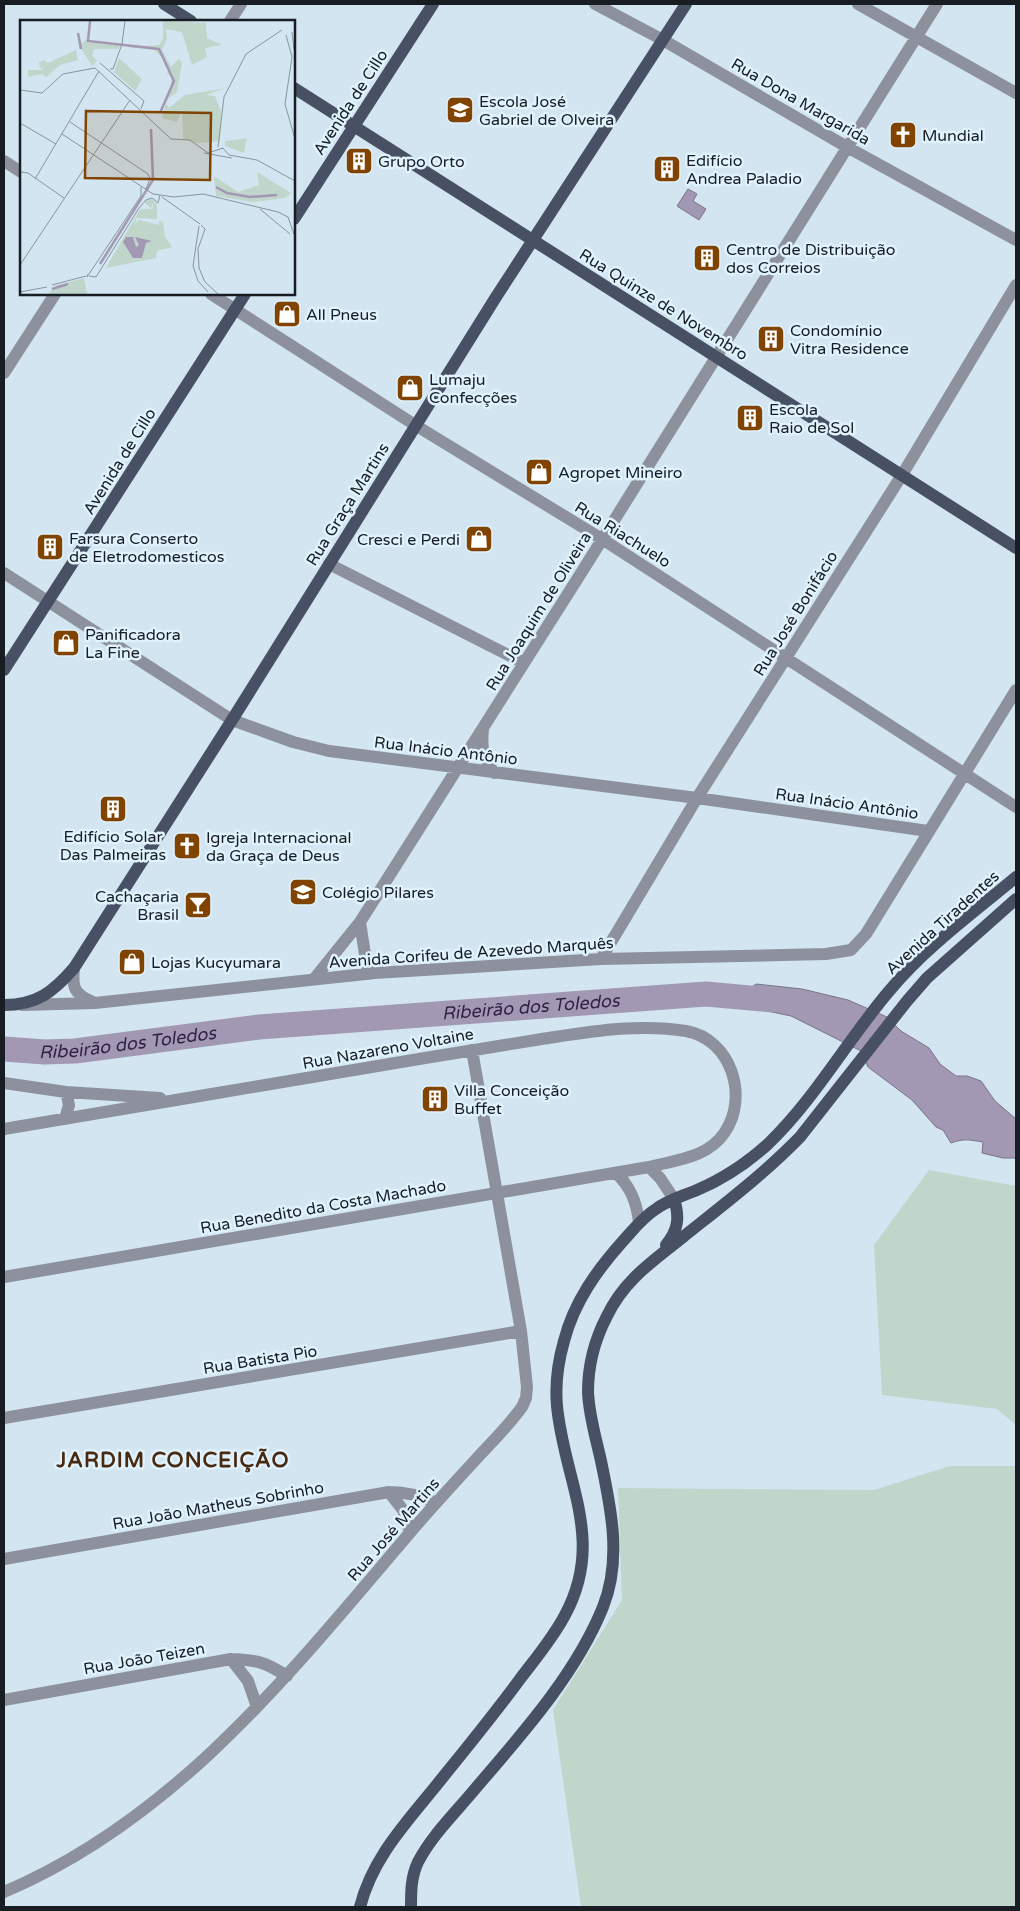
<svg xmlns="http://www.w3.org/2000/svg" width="1020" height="1911" font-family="'Varela Round',sans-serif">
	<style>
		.green { fill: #c0d6cb }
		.water { fill: #a398b3; stroke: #797388 }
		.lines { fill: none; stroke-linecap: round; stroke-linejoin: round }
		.river { stroke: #a398b3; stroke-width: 25 }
		.street { stroke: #8d919d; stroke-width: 12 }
		.primary { stroke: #485064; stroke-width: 12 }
		.labels { text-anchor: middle; stroke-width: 5; stroke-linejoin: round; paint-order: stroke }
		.poi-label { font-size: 16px; fill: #171d22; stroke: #dff2fe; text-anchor: start }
		.street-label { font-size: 16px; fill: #171d22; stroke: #dff2fe }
		.water-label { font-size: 18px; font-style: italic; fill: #311f46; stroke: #dff2fe }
		.district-label { font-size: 21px; font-weight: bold; letter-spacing: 1px; fill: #492a10; stroke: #dff2fe }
		.inset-river { fill: none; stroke: #a398b3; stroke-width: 2.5 }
		.inset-road { fill: none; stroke: #87959e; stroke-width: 1 }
		.view { fill: #804400; fill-opacity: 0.15; stroke: #804400; stroke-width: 2.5 }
		.inset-edge { fill: none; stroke: #171d22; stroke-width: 2.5 }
	</style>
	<rect width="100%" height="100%" fill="#d2e5f1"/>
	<path class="green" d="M929,1170L1016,1186V1425L997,1409L882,1395L874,1245Z
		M950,1466H1016V1907H581L553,1710L622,1600L618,1488L874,1490Z"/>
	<path class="water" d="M688,189L697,194L693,201L706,209L699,220L677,206Z
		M756,984L802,989L848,1000L887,1017L901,1031L929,1048L940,1064L956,1076H967L981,1081L995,1101L1016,1119V1158H1003L982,1153L983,1142C969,1140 965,1138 951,1143L943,1130L936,1127L912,1100L868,1067L861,1051L791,1016L748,1007L739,996Z"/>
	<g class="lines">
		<path class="river" id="s1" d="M4,1049L45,1052L75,1051L259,1027L706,994L773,1000"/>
		<path class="street" d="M595,4L663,40L847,147L1016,240
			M858,4L1016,93
			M230,21L241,4
			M4,161L21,172
			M211,294L415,425L602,539L1016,807
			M4,373L55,294
			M329,564L524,663
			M4,573L232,720L293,742L329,751L697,798L928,831
			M483,729C481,749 483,756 494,773
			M360,922L368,974
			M601,959L697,798L902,475L1016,285
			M74,968C72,988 74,994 93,1002
			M314,979L360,922L583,570L937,4
			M22,1005L95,1003L375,973L601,959L826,954L851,950L866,934L1016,690
			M4,1083L66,1092L160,1098
			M65,1119L69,1105L66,1092
			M4,1129C144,1105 285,1082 425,1058C464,1052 503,1045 542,1039C589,1032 638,1023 686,1031C731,1039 749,1096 725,1132C708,1158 676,1160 649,1167L4,1277
			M649,1167L660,1178L674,1199
			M616,1173C631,1187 637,1203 639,1223
			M4,1418L521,1331
			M389,1492L403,1510L410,1532
			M4,1559L389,1492C407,1492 420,1495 436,1503
			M231,1659L248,1681L257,1707
			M4,1700L231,1659C257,1660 265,1662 287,1676
			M4,1892C176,1819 290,1673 408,1535C431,1508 455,1482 479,1456C494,1440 509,1425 522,1407L526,1398L527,1387L521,1331L472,1050"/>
		<path class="primary" d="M164,4L191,21
			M294,88L1016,548
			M294,219L433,4
			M4,670L245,294
			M4,1005C37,1005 53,992 74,968L232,720L496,297L686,4
			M666,1245C678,1230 680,1218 674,1199
			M360,1907C372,1859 405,1824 435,1787C464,1751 493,1716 520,1679C536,1658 553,1638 565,1615C606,1539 564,1481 557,1406C555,1384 558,1362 564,1341C574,1302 597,1270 623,1241C633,1230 643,1217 656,1209C668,1200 683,1196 697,1190C723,1179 747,1163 768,1144C815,1099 848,1039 890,990C926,947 973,913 1016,877
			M411,1907C411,1891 411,1877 418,1862C432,1835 456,1812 475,1789C522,1734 576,1674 603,1607C622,1560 611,1508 601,1461C596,1438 589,1416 588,1392C588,1366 595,1339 607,1316C624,1280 653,1261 683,1237C723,1205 764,1174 800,1137L907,1001L927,978L1016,899"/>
	</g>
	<defs>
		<g id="school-square" transform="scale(1.4375)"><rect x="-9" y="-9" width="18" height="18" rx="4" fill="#804400" stroke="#dff2fe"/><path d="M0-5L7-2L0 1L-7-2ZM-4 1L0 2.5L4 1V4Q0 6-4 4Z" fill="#fff"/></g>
		<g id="church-square" transform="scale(1.4375)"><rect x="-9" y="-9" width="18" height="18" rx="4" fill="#804400" stroke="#dff2fe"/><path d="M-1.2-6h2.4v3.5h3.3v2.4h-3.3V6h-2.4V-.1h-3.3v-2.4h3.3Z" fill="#fff"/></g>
		<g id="building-square" transform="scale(1.4375)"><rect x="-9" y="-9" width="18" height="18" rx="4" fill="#804400" stroke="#dff2fe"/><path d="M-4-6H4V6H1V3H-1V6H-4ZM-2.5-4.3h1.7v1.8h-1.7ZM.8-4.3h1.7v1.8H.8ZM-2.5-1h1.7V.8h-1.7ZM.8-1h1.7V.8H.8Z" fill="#fff"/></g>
		<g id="shop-square" transform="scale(1.4375)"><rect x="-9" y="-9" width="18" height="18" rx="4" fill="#804400" stroke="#dff2fe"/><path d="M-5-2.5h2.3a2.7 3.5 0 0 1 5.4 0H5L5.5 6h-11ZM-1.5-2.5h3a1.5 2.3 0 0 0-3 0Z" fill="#fff"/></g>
		<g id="bar-square" transform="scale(1.4375)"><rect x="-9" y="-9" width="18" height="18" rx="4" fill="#804400" stroke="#dff2fe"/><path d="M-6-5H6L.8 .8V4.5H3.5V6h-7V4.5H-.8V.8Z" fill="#fff"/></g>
	</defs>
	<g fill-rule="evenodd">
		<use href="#school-square" x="460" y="110"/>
		<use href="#church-square" x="903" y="135"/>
		<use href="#building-square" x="359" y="161"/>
		<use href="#building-square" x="667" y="169"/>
		<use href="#building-square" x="707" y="258"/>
		<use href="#shop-square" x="287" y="314"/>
		<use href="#building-square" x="771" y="339"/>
		<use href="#shop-square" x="410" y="388"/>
		<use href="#building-square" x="750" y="418"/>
		<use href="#shop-square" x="539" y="472"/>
		<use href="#shop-square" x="479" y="539"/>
		<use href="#building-square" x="50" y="547"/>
		<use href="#shop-square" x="66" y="643"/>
		<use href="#building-square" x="113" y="809"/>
		<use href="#church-square" x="187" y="846"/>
		<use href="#school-square" x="303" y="892"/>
		<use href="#bar-square" x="198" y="905"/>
		<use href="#shop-square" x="132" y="962"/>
		<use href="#building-square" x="435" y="1099"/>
	</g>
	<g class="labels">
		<g class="poi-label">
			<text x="479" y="107">Escola José<tspan x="479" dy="18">Gabriel de Olveira</tspan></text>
			<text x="922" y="141">Mundial</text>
			<text x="686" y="166">Edifício<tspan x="686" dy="18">Andrea Paladio</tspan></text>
			<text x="378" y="167">Grupo Orto</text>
			<text x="726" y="255">Centro de Distribuição<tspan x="726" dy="18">dos Correios</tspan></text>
			<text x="306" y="320">All Pneus</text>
			<text x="790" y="336">Condomínio<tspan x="790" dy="18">Vitra Residence</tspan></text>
			<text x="429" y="385">Lumaju<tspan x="429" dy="18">Confecções</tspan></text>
			<text x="769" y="415">Escola<tspan x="769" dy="18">Raio de Sol</tspan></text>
			<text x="558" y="478">Agropet Mineiro</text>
			<text x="69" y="544">Farsura Conserto<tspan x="69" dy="18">de Eletrodomesticos</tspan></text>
			<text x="460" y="545" text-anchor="end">Cresci e Perdi</text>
			<text x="85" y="640">Panificadora<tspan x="85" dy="18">La Fine</tspan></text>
			<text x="113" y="842" text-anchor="middle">Edifício Solar<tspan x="113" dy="18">Das Palmeiras</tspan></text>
			<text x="206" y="843">Igreja Internacional<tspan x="206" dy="18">da Graça de Deus</tspan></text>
			<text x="322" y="898">Colégio Pilares</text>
			<text x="179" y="902" text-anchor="end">Cachaçaria<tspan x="179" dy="18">Brasil</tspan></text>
			<text x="151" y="968">Lojas Kucyumara</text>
			<text x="454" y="1096">Villa Conceição<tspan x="454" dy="18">Buffet</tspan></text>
		</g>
		<g class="street-label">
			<text transform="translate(801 101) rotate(30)" y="6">Rua Dona Margarida</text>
			<text transform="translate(350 102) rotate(-57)" y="6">Avenida de Cillo</text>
			<text transform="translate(664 304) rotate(32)" y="6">Rua Quinze de Novembro</text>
			<text transform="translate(119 461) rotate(-58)" y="6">Avenida de Cillo</text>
			<text transform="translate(347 504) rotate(-58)" y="6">Rua Graça Martins</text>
			<text transform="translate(623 534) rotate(32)" y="6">Rua Riachuelo</text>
			<text transform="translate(538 611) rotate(-58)" y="6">Rua Joaquim de Oliveira</text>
			<text transform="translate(795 613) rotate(-58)" y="6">Rua José Bonifácio</text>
			<text transform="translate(446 750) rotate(7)" y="6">Rua Inácio Antônio</text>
			<text transform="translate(847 803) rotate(8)" y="6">Rua Inácio Antônio</text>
			<text transform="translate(942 922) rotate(-42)" y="6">Avenida Tiradentes</text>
			<text transform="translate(471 952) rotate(-4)" y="6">Avenida Corifeu de Azevedo Marquês</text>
			<text transform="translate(388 1048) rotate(-10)" y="6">Rua Nazareno Voltaine</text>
			<text transform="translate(323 1206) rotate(-10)" y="6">Rua Benedito da Costa Machado</text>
			<text transform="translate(260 1359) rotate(-9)" y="6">Rua Batista Pio</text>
			<text transform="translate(218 1505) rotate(-10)" y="6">Rua João Matheus Sobrinho</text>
			<text transform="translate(393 1529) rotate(-49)" y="6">Rua José Martins</text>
			<text transform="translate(144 1658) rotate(-10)" y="6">Rua João Teizen</text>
		</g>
		<g class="water-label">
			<text dy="6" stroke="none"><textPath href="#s1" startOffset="529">Ribeirão dos Toledos</textPath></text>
			<text dy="6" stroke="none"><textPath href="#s1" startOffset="124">Ribeirão dos Toledos</textPath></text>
		</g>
		<g class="district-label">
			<text x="173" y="1467">JARDIM CONCEIÇÃO</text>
		</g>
	</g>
	<g transform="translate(20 20)">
		<rect width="275" height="275" fill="#d2e5f1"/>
		<path d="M143,1L186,3L187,18L202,25L185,28L187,37L172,45L162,12L146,9L147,19L142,30L151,47L159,39L162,43L157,72L145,81L151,67V57L147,53L149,48L144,45L145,40L134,30L107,27L139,25L143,19ZM66,20L75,23L100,25L99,29H74L72,35L77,41L72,46L59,25ZM56,30L58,40L40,45L26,57L22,54L8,57V50H21L24,47L20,48L19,42L24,40L28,43ZM99,38L122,59L115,71L94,52ZM206,68L186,75L195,76L201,92L200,121L177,123L163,119L162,90L157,102L142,98L146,83L149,88L165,75ZM227,118L224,133L205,126V121ZM237,152L271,173L265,178L233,182L196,176L194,156L218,172L239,165ZM132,179L137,185V199L116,198L115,204L119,200L139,205V201L143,202L145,217L152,227L137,231L136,238L86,248L120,189H133V183L131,188L124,182ZM64,258L67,274H28L35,266Z" fill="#c0d6cb"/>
		<path d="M106,217H113L116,227L119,225L115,217L132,221L126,223L122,238H113L103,222Z" fill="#a398b3"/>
		<path class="inset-river" d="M70,1L68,21L139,29L154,61L140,93M58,13L61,29M196,167L207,173L230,177L257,175M80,244L133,160L131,109M32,269L48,264"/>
		<path class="inset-road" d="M272,12L274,30M266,15L272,37L265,84L275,119M80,43L124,81L121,89M90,49H93L102,24L105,1M0,70L22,73L43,54L75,48L151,119L170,120L188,133L203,128L209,135L237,140L275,161M50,102L128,154L130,159L126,169M0,103L36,124M42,114L133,174L154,177L183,174L258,192L268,197L275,217M198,127L204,77L226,34L262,10M184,133L212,138M0,152L8,153L44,178M15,159L79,51M142,177L180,204M132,178L138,183L140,175M240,189L270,214M181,205L185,209L178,229L179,248L185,262L198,274M179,206L173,246L178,261L188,272M0,245L110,80M68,254L67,257L121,176V167M69,256L76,257L119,188L126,180L132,178M32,265L66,256M0,272L27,267"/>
		<path class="view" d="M66,91L191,93L190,160L65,158Z"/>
		<rect width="275" height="275" class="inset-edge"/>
	</g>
	<rect width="1020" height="1911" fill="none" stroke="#171d22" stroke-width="10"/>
</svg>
